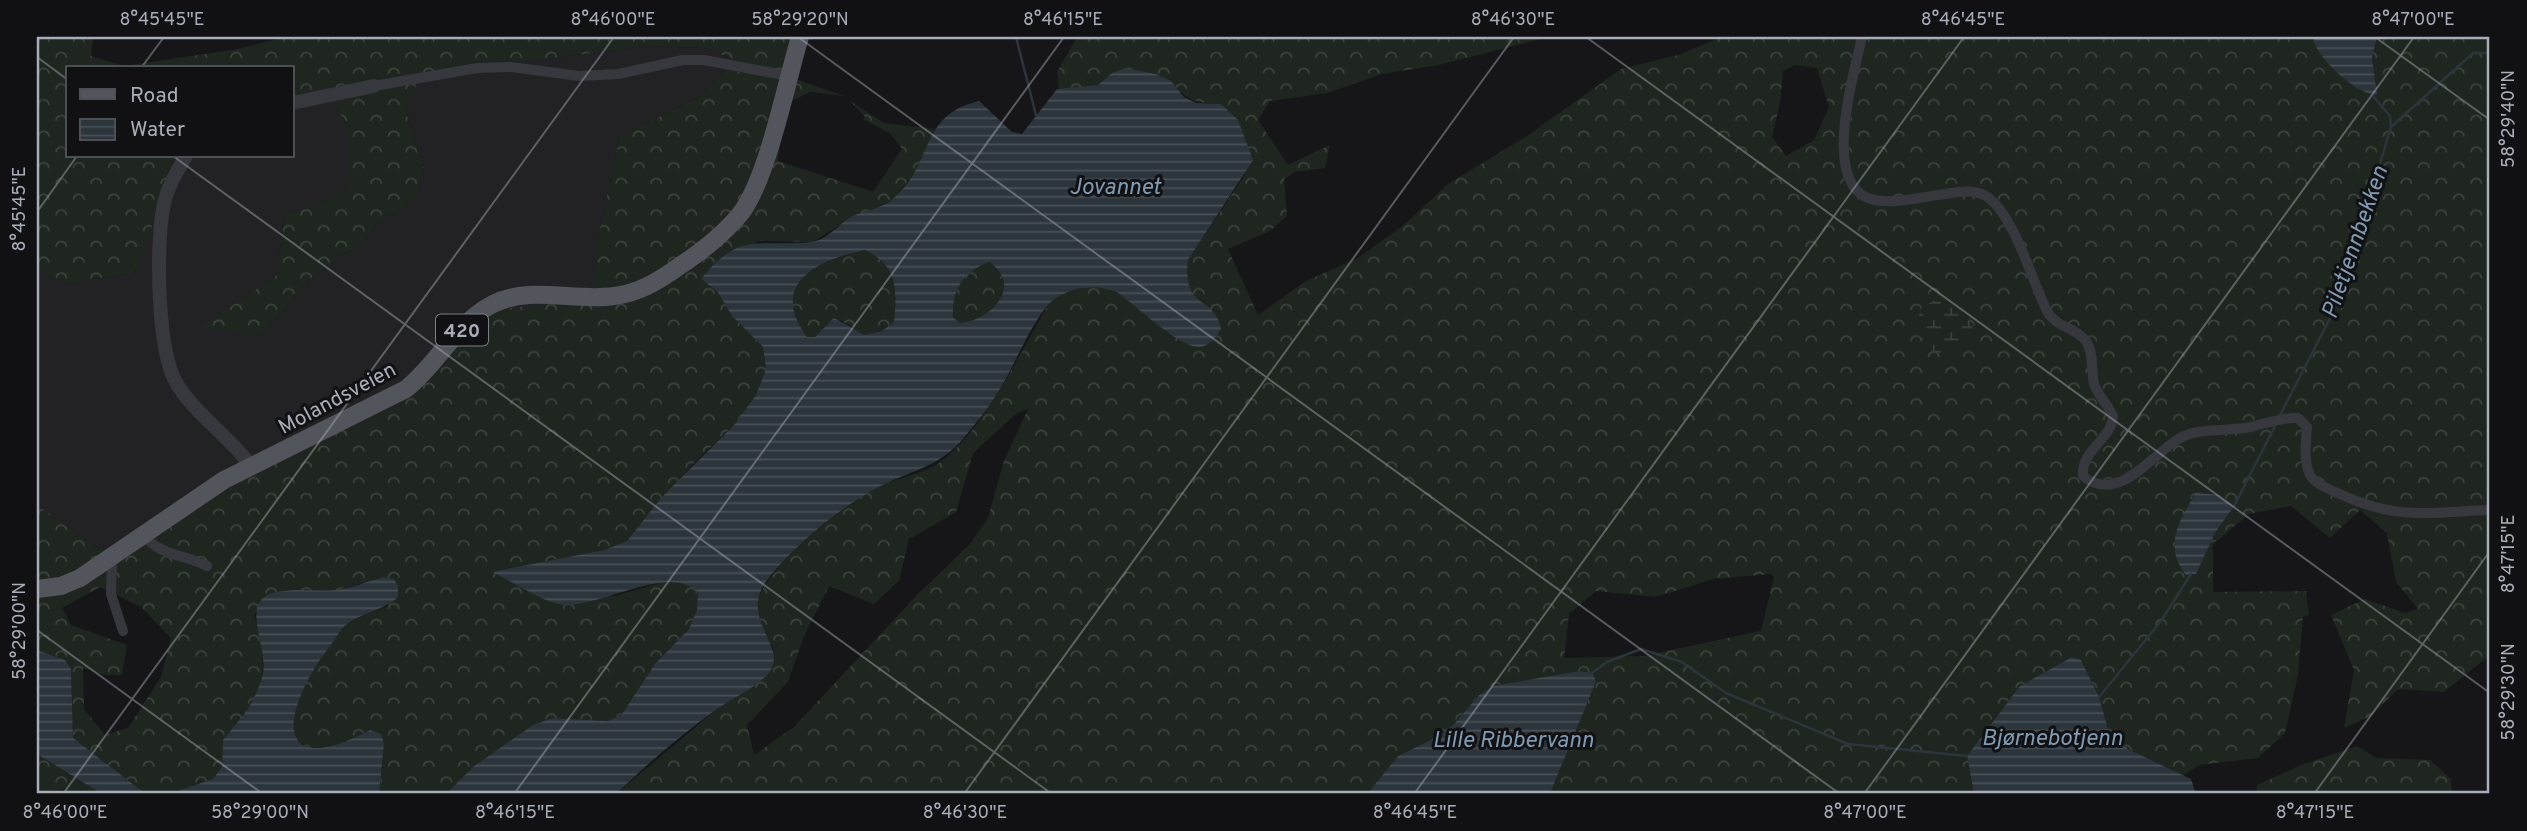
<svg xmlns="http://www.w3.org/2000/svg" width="2527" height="831" font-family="Overpass,sans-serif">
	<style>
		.built { fill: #222225 }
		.forest { fill: url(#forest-crowns); fill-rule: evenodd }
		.wetland { fill: url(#wetland-marsh) }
		.water { fill: url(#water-rules); fill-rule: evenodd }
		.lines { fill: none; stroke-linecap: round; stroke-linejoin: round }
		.stream { stroke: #2c353c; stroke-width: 2.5 }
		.minor { stroke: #37383d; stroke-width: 10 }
		.tertiary { stroke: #37383d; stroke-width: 14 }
		.primary { stroke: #53555c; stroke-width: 18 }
		.ticks { fill: none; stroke: #a8adb8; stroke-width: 2; stroke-opacity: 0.45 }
		.labels { text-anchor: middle; stroke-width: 6; stroke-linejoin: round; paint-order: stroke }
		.shield { fill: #111113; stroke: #7b7e86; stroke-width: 2 }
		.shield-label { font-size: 19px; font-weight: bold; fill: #a8adb8 }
		.street-label { font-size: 21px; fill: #a8adb8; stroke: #111113 }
		.water-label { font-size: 23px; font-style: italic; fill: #7f9bb3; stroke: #111113 }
		.neatline { fill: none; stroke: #a8adb8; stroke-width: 2.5 }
		.ticks-label { font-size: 18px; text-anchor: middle; fill: #a8adb8 }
	</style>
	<defs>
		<pattern id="forest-crowns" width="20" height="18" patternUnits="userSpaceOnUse" patternTransform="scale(1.75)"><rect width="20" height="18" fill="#1e261f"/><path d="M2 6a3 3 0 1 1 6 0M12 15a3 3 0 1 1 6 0" fill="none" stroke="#3c433d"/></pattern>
		<pattern id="wetland-marsh" width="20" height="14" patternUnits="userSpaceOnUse" patternTransform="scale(1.75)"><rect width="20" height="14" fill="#1e261f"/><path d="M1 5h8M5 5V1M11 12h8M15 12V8" fill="none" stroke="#3c433d"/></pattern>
		<pattern id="water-rules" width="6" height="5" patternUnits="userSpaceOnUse" patternTransform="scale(1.75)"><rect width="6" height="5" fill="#2c353c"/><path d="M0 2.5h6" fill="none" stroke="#485056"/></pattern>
	</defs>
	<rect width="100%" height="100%" fill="#161618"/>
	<path class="built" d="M646,46L705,48L735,60L699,97L620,136L595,251L594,293L417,381L115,552L96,547L37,505V270L71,284L138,271L155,217L187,156H292V110L331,101L348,126V185L330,200L284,215L277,275L202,327L271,324L308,281L340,255L361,247L377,223L414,201L424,169L406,111L416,85L471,62L531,61Z"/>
	<path class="forest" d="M37,37H93L91,56L124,66L238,49L286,37H796L790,77L844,96L810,92L785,104L778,161L873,192L902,149L890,133L863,119L865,117L850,101L884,123L935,129L918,168L894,199L851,218L813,242L758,241L701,279L717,291L732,316L763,347L766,369L756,395L735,424L693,464L627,541L604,550L493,572L520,585L615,596L671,580L688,582L698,591V610L689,629L655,664L622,714L608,721L553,718L473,767L446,794H379L384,744L370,730C271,782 281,709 327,649C333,642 340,630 348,624C359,616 375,612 388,606L383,577L337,590L274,592L254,615C264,647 269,682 249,711C242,721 231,731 223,740L222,767L213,779L169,794H146L73,738L71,669L65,660L37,650V505L96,547L115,552L165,521L376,407L456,339L501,309L559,303L593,293L595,251L620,136L699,97L735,60L705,48L646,46L531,61L471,62L416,85L406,112L424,169L414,201L377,223L361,247L340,255L308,281L271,324L255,337L201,327L277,275L284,215L329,200L348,185V126L331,101L292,110V68H68V156H187L155,217L138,271L71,284L37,270ZM100,587L141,607L171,638L161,677L128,728L105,735L84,709L83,668L104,675H122L127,645L71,625L62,608Z
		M1077,37H1548L1439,65L1382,74L1327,93L1270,101L1258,120L1288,165L1330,145L1325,168L1295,172L1284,179L1287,216L1270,231L1228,249L1258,315L1306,281L1358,258L1404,225L1448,184L1527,136L1621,69L1678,55L1722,37H2313V41L2375,83L2372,58L2377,37H2490V655L2444,692L2398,689L2371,716L2344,728L2354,670L2331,615L2365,599L2405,613L2418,609L2396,582L2387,533L2360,510L2330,538L2291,506L2249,514L2213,544V592L2306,591L2309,615L2303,617L2298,674L2285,733L2258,758L2199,765L2183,775L2128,749L2108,729L2099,697L2081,660L2072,657L2020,686L1967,756L1974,794H1550L1563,763L1579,671L1492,686L1479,695L1455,723L1437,737L1398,756L1367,794H616L716,710L765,677L774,650C769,639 757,623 756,612C754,573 847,502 880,486C898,478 922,474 939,463C985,430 1021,350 1050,302L1065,292L1086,287L1107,288L1210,309C1189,294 1185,286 1188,260L1244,176L1221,104C1197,103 1186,101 1171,81L1112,73L1098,85L1059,89L1057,72ZM1795,65L1817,68L1829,107L1814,140L1786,156L1772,137L1780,103L1783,71ZM1028,409L1004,461L988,518L970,544L916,596L794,727L754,755L747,725L788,682L804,636L829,586L874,604L899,581L909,539L956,512L973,453L1017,413ZM2234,506L2215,533L2196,574L2187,575L2180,566ZM1771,574L1774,577L1761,631L1643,656L1564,658L1569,614L1596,591L1656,597L1713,579Z
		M865,250C898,266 897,289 894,322L882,331L865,335L840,320L814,337L807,338C768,283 817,261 865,250Z
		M989,262C1024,287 991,321 959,324L953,317C952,290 963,272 989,262Z
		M2357,746L2376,758L2430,760L2451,779L2452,794H2256L2257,785L2301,765Z
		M37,754L102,794H70L63,789L37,794Z"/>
	<path class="wetland" d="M1939,298L1962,307L1973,327L1954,354L1949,356L1928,349L1916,328L1921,308Z"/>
	<path class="water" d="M2313,37H2377L2372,58L2377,95C2357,95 2315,57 2313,37Z
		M1125,68L1156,74L1171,81L1184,97L1196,103L1221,104L1238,120L1253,160L1188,260C1182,311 1215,295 1221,329C1216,337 1211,345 1200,347C1181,349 1134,304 1117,292C1096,284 1070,286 1052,301C1033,318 1013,369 998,392C989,408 975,424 963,439C937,469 910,470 877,488C839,508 799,542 771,575C732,621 795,646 766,676C753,689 733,698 717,709C682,734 647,764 616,794H446L473,767L533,725L553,718L608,721L622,714L655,664L689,629L697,610L698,592C669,564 603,606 565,605C547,605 510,580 492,572L604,550L627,541L662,497L735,424L756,395L766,369L763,347L732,316L717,291L701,279C742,229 756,248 811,242C827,240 838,225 851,217C865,210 884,208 895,197C935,161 919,115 979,101L1012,132L1022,134L1057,89L1098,85L1112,73ZM865,250C898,266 897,289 894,322L882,331L865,335L834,318L815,337H807C768,284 817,260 865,250ZM989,262C1024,286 991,321 959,323L953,317C952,290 963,272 989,262Z
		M2196,493L2219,495L2234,506L2215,533L2196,574L2186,575C2163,546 2179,520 2196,493Z
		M383,577L394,579L398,586V597C383,611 361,613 346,625C340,630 335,640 330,646C284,705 267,784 370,730L381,734L384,744L379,794H169L213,779L222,767L223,740C242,717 253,707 262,677C271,649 236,601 276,592C296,588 317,592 336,590C352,588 368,581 383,577Z
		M37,650L65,660L71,669L73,738L146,794H102L37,754Z
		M2072,657L2081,660L2099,697L2108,729L2128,749L2191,779L2196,794H1974L1967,756L2020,686Z
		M1579,671L1592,673L1596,681L1550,794H1367L1398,756L1437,737L1455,723L1479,695L1493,686Z"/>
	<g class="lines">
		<path class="stream" d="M1016,37L1036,115
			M2373,96L2390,116L2391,127
			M2280,415L2338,303L2391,127L2473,53H2490
			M2234,506L2276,424
			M1592,673L1607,662L1641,649L1682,662L1726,693L1848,744L1967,756
			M2099,697L2161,621L2191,574"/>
		<path class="minor" d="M1862,37C1854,75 1819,188 1874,200C1894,204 1918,198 1938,195C1954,193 1974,187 1989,198C2015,218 2032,281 2047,311C2056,328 2077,327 2087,343C2094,355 2091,371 2094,384C2098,396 2108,405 2113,416C2112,439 2080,451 2083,476C2118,505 2151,455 2180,438C2199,428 2224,431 2245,428C2263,425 2279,417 2298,418L2307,427C2306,442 2303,461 2310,475C2316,485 2331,490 2342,495C2400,521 2430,512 2490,510
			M374,86L477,68L511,67L579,76L618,74L683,60H704L789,76
			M144,535C159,556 185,554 207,566
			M112,558L111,594L123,631"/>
		<path class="tertiary" d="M292,103L374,86
			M186,156C176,173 166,189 163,209C156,247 157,352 177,384C196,415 230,437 252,467"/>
		<path class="primary" d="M37,589L61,586L80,578L224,480L406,389C437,365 457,322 493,304C531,285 575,302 614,296C640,293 660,280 681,265C702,251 725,233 741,213C768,177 786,83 800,37"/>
	</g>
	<path class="ticks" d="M798,37L1840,794M1586,37L2490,693M2375,37L2490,120M37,57L68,80M141,68L164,37M173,156L1052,794M37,212L77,156M37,630L263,794M63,794L614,37M514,794L1064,37M964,794L1514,37M1414,794L1964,37M1864,794L2414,37M2314,794L2490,551"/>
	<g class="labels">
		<rect class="shield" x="436" y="314.5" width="52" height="31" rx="5"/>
		<g class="shield-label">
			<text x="462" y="337">420</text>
		</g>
		<g class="street-label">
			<text transform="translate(337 398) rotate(-28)" y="7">Molandsveien</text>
		</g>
		<g class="water-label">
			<text x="1115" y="194">Jovannet</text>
			<text transform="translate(2354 242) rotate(-71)" y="8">Piletjennbekken</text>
			<text x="2052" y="745">Bjørnebotjenn</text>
			<text x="1513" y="747">Lille Ribbervann</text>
		</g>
	</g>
	<rect width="2527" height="831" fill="none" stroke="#111113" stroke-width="77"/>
	<rect x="66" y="66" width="228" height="91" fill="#111113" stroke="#4d4f55" stroke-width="2"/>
	<rect x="80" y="89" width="35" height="10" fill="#53555c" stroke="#4d4f55" stroke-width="2"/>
	<text x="130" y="102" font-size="21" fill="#a8adb8">Road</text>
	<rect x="80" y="119" width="35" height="21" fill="url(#water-rules)" stroke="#4d4f55" stroke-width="2"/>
	<text x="130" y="136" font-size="21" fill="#a8adb8">Water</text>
	<rect x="38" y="38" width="2450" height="754" class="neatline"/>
	<g class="ticks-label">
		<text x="162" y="25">8°45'45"E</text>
		<text x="613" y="25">8°46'00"E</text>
		<text x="800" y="25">58°29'20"N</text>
		<text x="1063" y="25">8°46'15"E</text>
		<text x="1513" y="25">8°46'30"E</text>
		<text x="1963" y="25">8°46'45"E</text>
		<text x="2413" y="25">8°47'00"E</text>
		<text transform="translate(2508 119) rotate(-90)" y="6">58°29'40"N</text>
		<text transform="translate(19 209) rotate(-90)" y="6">8°45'45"E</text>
		<text transform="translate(2508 554) rotate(-90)" y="6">8°47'15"E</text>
		<text transform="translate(19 631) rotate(-90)" y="6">58°29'00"N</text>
		<text transform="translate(2508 692) rotate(-90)" y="6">58°29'30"N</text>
		<text x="65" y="818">8°46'00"E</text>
		<text x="260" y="818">58°29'00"N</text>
		<text x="515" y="818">8°46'15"E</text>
		<text x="965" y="818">8°46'30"E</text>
		<text x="1415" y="818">8°46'45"E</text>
		<text x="1865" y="818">8°47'00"E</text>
		<text x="2315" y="818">8°47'15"E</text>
	</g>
</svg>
